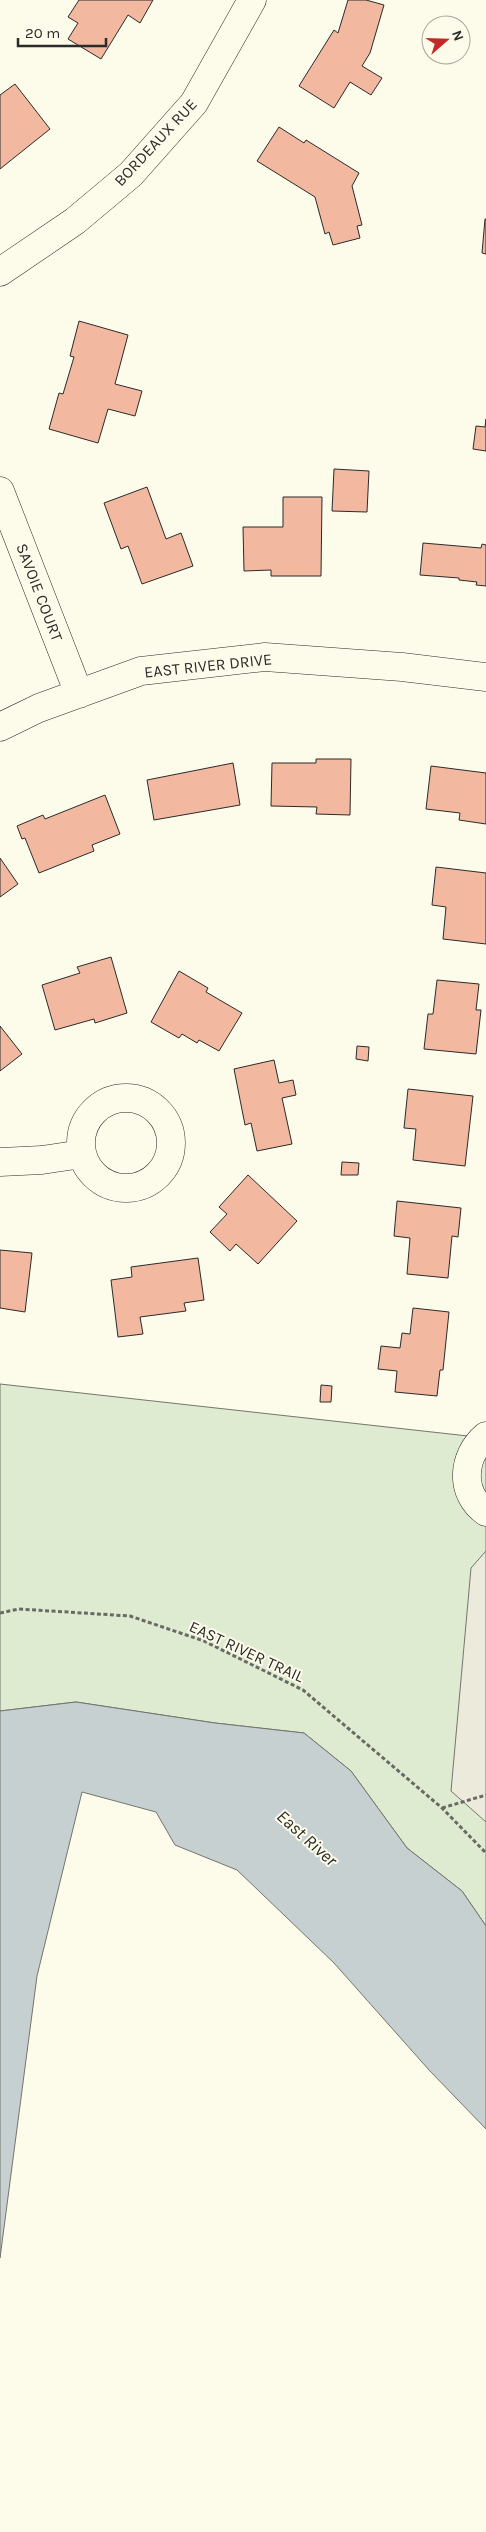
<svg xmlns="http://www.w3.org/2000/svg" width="486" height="2532" font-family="Karla,sans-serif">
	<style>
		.green { fill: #deebd1; stroke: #74746e }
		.parking { fill: #eceadb; stroke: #74746e }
		.water { fill: #c7d0d0; stroke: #74746e }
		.building { fill: #f2b8a0; stroke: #2b2b2b }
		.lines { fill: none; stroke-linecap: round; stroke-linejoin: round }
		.minor-casing { stroke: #2b2b2b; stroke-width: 29 }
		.path { stroke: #6a6964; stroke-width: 3; stroke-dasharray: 4 2.5; stroke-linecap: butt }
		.minor { stroke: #fdfbea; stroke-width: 28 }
		.labels { text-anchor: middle; stroke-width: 4; stroke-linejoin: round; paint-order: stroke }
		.street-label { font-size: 16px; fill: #2b2b2b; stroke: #fdfbea }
		.water-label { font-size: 18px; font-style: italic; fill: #2b2b2b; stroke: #fdfbea }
	</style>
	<rect width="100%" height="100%" fill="#fdfbea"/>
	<path class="green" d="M0,1384L486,1438V1926L462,1891L407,1848L351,1771L304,1733L215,1723L76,1702L0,1711Z"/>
	<path class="parking" d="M486,1551V1822L451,1791L471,1568Z"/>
	<path class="water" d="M76,1702L215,1723L304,1733L351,1771L407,1848L462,1891L486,1926V2129L429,2070L334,1963L237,1870L175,1845L156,1812L82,1792L37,1976L0,2258V1711Z"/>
	<path class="building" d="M79,0H153L140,23L128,15L101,59L68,39L78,23L68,17Z
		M348,0H366L384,5L370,53L362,66L382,78L371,95L350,82L334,108L299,86L334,30L338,33Z
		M15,84L50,129L0,169V95Z
		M279,127L304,143L306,140L359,173L352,186L362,225L357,226L360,238L333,245L329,232L325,234L315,197L257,161Z
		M485,219H486V254L482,253Z
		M79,321L128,335L115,384L142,391L135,416L108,409L98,443L49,429L59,393L63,394L74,357L70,356Z
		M486,419V451L473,449L476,426L485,427Z
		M334,469L369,471L367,512L332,511Z
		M147,487L166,539L181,533L193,566L142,584L128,546L121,549L104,503Z
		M283,497H322L321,576H271V570L244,571L243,527H283Z
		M423,543L481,548L482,544L486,545V586L476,585L477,582L459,580V578L420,575Z
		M316,759H351L350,815L316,814L317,807L271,806L272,763H316Z
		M233,763L240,805L154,820L147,780Z
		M431,766L486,773V824L459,820L460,813L426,809Z
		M105,795L120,834L92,845L94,851L39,873L25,838L22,839L17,826L43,815L45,819Z
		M0,858L18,884L0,897Z
		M436,867L486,873V944L443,939L446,907L432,905Z
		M111,957L127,1013L95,1023L94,1019L55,1030L42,985L80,973L77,967Z
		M179,971L208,988L206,992L242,1013L219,1051L199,1040L197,1043L182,1034L179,1038L151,1022Z
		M437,980L479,984L476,1010H481L476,1054L424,1049L428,1014H433Z
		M0,1026L22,1054L0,1071Z
		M357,1046L369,1047L368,1061L356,1059Z
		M274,1060L279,1083L293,1080L296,1095L282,1098L292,1144L257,1151L251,1123L245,1125L234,1069Z
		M408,1089L473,1096L465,1166L413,1160L416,1129L404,1128Z
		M342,1162L359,1163L358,1175H341Z
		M248,1175L297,1221L258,1264L236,1244L230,1251L210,1232L227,1214L219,1207Z
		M397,1201L461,1208L458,1237L452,1236L448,1278L407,1274L410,1238L394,1236Z
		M0,1250L32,1253L25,1312L0,1308Z
		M198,1258L204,1300L184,1303L186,1311L140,1317L143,1334L118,1337L111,1280L132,1277L131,1267Z
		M413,1308L449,1312L443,1370H440L437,1396L395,1392L397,1371L378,1369L381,1346L400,1348L402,1333L410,1334Z
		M321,1385L332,1386L331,1402H320Z"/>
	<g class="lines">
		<g class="minor-casing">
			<path id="minor" d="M0,272L75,221L131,174L194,103L252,0
				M0,491L79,694
				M0,727L39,708L141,671L265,657L402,667L486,677
				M81 1143a45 45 0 1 1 90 0a45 45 0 1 1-90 0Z
				M0,1162L42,1160L82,1154
				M486,1436C462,1456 459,1493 486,1512"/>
		</g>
		<path class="path" d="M0,1613L19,1609L130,1616L204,1641L303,1690L442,1808L486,1853
			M442,1808L486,1795"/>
		<use href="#minor" class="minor"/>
	</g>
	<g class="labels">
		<g class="street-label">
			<text transform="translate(155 142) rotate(-47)" y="6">BORDEAUX RUE</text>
			<text transform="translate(40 592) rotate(69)" y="6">SAVOIE COURT</text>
			<text transform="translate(208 665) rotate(-6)" y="6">EAST RIVER DRIVE</text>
			<text transform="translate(247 1651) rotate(25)" y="6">EAST RIVER TRAIL</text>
		</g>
		<g class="water-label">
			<text transform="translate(307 1838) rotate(42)" y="6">East River</text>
		</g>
	</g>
	<g transform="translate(446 40) rotate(70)"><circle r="24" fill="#fdfbea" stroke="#a9a89e"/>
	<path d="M0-4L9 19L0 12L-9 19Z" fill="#c62828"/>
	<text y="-8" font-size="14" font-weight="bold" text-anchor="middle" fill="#2b2b2b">N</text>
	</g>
	<path d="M18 38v8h88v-8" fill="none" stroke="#2b2b2b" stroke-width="2.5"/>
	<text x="25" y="38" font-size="15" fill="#2b2b2b" stroke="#fdfbea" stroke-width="4" paint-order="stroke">20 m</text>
</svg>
